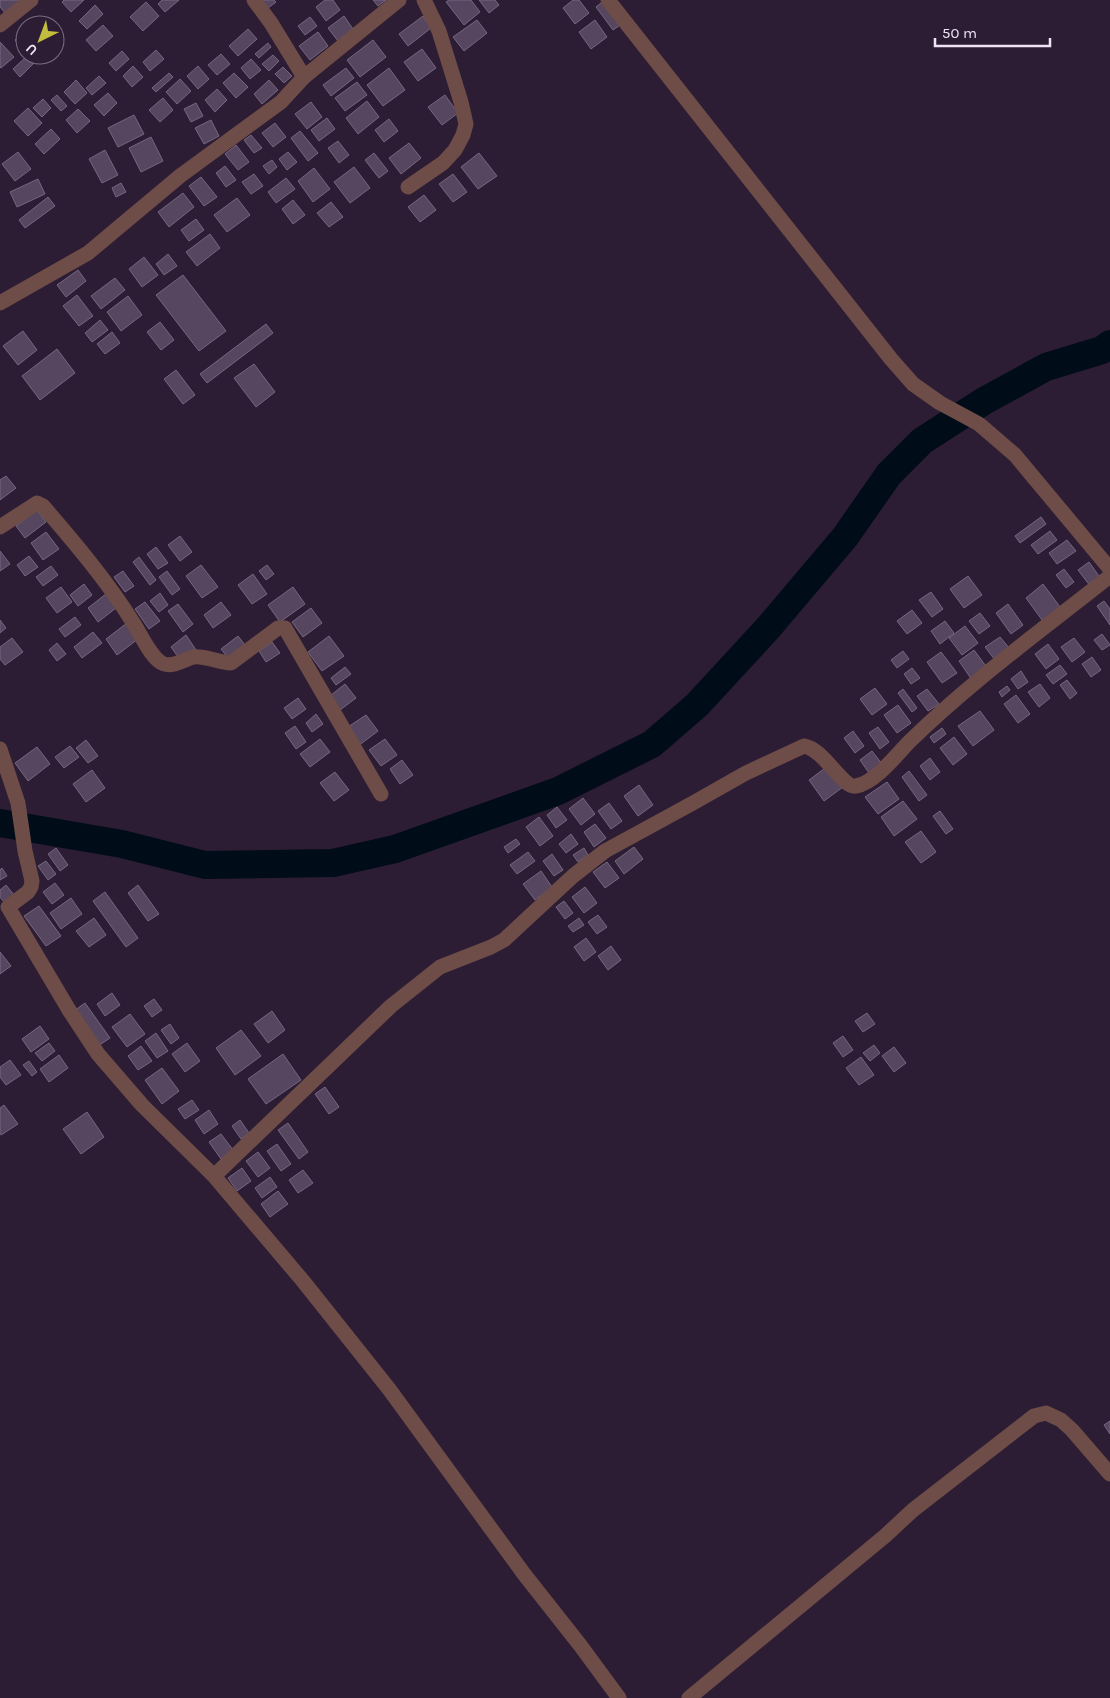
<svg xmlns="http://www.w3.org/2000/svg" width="1110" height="1698" font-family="Karla,sans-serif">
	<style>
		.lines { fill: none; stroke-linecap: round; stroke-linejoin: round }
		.river { stroke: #000c17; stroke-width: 28 }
		.building { fill: #564660; stroke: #776681 }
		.minor { stroke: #6e4c47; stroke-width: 15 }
		.tertiary { stroke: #6e4c47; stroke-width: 15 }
	</style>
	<rect width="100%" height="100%" fill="#2c1d34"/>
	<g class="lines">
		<path class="river" d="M0,823L122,844L205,865L333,863L395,849L558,791L652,744L697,705L768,628L845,537L889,474L922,441L984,401L1046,367L1102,350L1110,344"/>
	</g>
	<path class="building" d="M0,0H21L6,14L0,7Z
		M64,0H84L71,12L62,2Z
		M162,0H179L165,12L158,4Z
		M255,0H274L276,2L264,11Z
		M325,0H333L340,10L326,21L316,7Z
		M373,0H386L378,6Z
		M449,0H471L480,12L464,25L446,2Z
		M479,0H495L499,5L489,13Z
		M573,0H579L589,13L575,24L563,8Z
		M605,0L623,23L613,30L596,7Z
		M146,2L159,16L143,31L130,17Z
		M95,5L103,14L87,29L79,21Z
		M344,16L353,29L338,41L328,28Z
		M423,16L431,28L408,46L399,34Z
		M310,17L317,26L305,35L298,26Z
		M477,20L487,33L464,51L453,37Z
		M595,20L607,37L591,49L579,32Z
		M103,25L113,36L96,51L86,40Z
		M248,29L257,39L238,56L229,46Z
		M25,31V47L23,49L15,40Z
		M318,32L328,46L310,60L299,46Z
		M373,40L386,57L360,77L347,60Z
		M0,42L14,57L1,68L0,67Z
		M268,43L271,47L259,58L255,54Z
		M422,49L436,68L418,81L404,62Z
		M156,50L164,59L150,71L143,62Z
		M122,51L129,59L116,71L109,63Z
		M221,54L230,64L217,75L208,65Z
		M273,55L279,61L269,71L262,64Z
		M26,57L33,64L20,77L13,69Z
		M251,59L261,70L250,79L241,68Z
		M133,66L143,77L132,87L123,76Z
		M198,66L209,79L198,89L187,76Z
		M283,67L292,76L284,83L275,74Z
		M346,68L354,78L331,96L323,85Z
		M389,68L405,90L383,106L367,85Z
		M169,73L173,77L156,92L152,88Z
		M234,73L248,87L236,98L223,83Z
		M99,76L106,83L92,95L86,88Z
		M180,79L191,91L177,104L166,92Z
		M76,80L87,93L75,104L64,92Z
		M269,80L278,90L262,104L254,94Z
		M357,82L367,95L345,111L335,98Z
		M217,89L227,100L215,112L205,100Z
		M108,93L117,103L104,116L94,105Z
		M57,95L67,106L61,111L51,100Z
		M445,95L458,113L442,125L428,107Z
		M163,98L173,110L160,122L149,110Z
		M43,99L51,108L42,117L33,108Z
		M367,101L379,117L358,134L346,118Z
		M311,102L322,117L307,129L295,114Z
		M196,103L203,116L191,122L184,109Z
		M28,108L42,123L28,136L14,121Z
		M78,109L90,121L77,133L66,120Z
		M134,115L144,134L118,147L108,128Z
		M327,118L335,129L319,141L311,130Z
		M389,119L398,131L384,142L375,130Z
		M211,120L219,136L204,144L195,128Z
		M275,123L286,137L273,147L262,133Z
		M51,129L60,139L44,154L35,144Z
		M300,131L318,153L308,161L291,138Z
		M251,135L262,148L254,153L244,140Z
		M151,137L163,161L141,172L129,148Z
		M338,141L349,155L339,163L328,148Z
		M409,143L421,158L401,174L389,158Z
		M236,145L249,162L238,170L225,154Z
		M105,150L118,175L102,183L89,159Z
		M18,152L31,169L15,181L2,164Z
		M288,152L297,162L287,170L279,159Z
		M374,153L388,171L379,178L365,160Z
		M479,153L497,176L478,189L461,167Z
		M272,160L277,167L269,174L263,166Z
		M225,166L236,180L226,187L216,173Z
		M354,167L370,188L350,203L334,182Z
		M314,168L330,189L313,202L298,181Z
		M254,174L263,186L251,194L242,182Z
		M453,174L467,192L453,202L439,184Z
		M201,177L217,197L204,206L189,186Z
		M286,178L295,189L276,203L268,192Z
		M38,179L45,194L17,207L10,192Z
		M121,183L126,192L116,197L112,188Z
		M183,193L194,207L169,227L158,212Z
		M424,195L436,210L420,222L408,207Z
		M48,197L55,206L25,228L19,220Z
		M237,198L250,215L227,232L214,215Z
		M293,200L305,215L293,224L282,209Z
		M331,202L343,217L329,227L317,213Z
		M196,219L204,230L189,241L181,230Z
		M210,234L220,248L197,266L186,252Z
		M168,254L177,266L164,275L156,264Z
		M144,257L158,275L142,287L129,269Z
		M78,270L86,281L66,297L57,285Z
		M183,275L226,331L199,351L156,295Z
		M115,278L125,290L101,309L91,296Z
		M77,295L93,316L79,326L63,306Z
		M128,296L142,315L121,331L107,312Z
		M100,320L108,330L92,342L85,333Z
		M160,322L174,340L161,350L147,332Z
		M266,324L273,333L207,383L200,374Z
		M23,331L37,350L18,365L3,346Z
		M112,332L120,343L105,354L97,344Z
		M57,349L75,373L40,400L22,376Z
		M254,364L275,392L256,407L234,378Z
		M176,370L195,395L183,404L164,379Z
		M6,476L16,488L0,500V480Z
		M37,510L46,522L25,538L16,526Z
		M1041,517L1046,524L1020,543L1015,536Z
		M1050,531L1057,540L1038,554L1031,545Z
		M46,532L59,549L43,560L31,543Z
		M180,536L192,552L180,561L168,545Z
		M1067,540L1076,551L1057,564L1049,553Z
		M156,547L168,563L158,569L147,554Z
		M0,551L10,564L0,571Z
		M29,556L38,567L25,576L17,565Z
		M139,557L156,580L150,585L133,562Z
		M1089,562L1101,579L1091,587L1078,570Z
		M201,565L218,587L202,598L186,576Z
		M267,565L274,574L266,580L259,571Z
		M51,566L58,575L43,586L36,577Z
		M1064,569L1074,582L1066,588L1056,575Z
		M123,571L134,586L125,592L114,577Z
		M167,571L180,589L172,595L159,577Z
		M253,574L267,594L252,604L238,585Z
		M968,576L982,595L964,608L950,589Z
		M84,584L92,595L78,606L70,595Z
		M1043,584L1063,611L1045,624L1026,598Z
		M61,587L72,602L57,613L46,598Z
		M293,587L305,604L280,622L268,605Z
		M931,592L943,609L932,617L919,600Z
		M160,593L168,605L159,612L150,601Z
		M106,594L116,608L98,622L88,608Z
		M1104,601L1110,609V625L1097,606Z
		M145,602L160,621L149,629L135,609Z
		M221,602L231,615L213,628L204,615Z
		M178,604L193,624L183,632L168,611Z
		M1008,604L1023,625L1011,634L996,613Z
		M311,608L322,623L303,637L292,622Z
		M912,610L922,623L907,634L897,621Z
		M980,613L990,626L979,634L969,621Z
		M75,617L81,625L65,637L59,629Z
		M0,620L6,628L0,633Z
		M945,621L954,633L940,644L931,631Z
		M127,623L138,639L117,655L106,639Z
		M965,626L978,643L962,655L949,638Z
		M93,632L102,643L82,658L74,647Z
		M1102,634L1110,645L1102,650L1094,640Z
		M186,635L196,650L181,661L171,647Z
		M238,636L245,645L228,658L221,649Z
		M329,636L344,656L322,671L308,652Z
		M1000,637L1010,649L995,660L985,647Z
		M12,638L23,652L5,665L0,659V647Z
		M1074,638L1085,652L1072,662L1061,647Z
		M272,642L280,653L266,662L259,651Z
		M57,643L66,654L57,661L49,650Z
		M1048,644L1059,659L1046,669L1035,654Z
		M974,650L988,669L972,680L959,661Z
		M903,651L909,659L897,668L891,660Z
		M941,652L957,673L942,683L927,662Z
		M1092,657L1101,670L1091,677L1082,664Z
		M1060,665L1067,674L1053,684L1046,675Z
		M345,667L351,674L336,685L331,678Z
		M912,668L920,678L911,684L904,674Z
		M1021,671L1028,682L1018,689L1011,679Z
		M1067,680L1077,693L1070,699L1060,685Z
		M345,684L356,698L340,710L330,696Z
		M1040,684L1050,698L1039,707L1028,692Z
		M1007,686L1010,690L1002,697L999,692Z
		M875,688L887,704L872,715L860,699Z
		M903,689L917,708L912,712L898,693Z
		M927,689L939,704L928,711L917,696Z
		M1016,695L1030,714L1018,723L1004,704Z
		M298,698L306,709L292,719L284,708Z
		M898,705L911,723L897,733L884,715Z
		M980,711L994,730L973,746L958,726Z
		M316,714L323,724L312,732L306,723Z
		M366,715L378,731L358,746L345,729Z
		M295,726L306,742L296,749L285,733Z
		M878,727L889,742L880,749L869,733Z
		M942,728L946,734L934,743L930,737Z
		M853,731L864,746L855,753L844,738Z
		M954,737L967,754L953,765L940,748Z
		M320,739L330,752L310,767L300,754Z
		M385,739L397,755L381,766L369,750Z
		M86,740L98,756L88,763L76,748Z
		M70,746L79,757L64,768L55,757Z
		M37,747L50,764L28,781L15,763Z
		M872,751L882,764L869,773L860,760Z
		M930,758L940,772L930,780L920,766Z
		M402,760L413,775L400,784L390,769Z
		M828,766L843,787L824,801L809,780Z
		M92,770L105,788L86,802L73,784Z
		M909,771L927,795L919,801L902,777Z
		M335,772L349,790L334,801L320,783Z
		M887,782L899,799L878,814L865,797Z
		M639,785L653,805L638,816L624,796Z
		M583,798L595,814L581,825L569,809Z
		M903,801L917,819L894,836L881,817Z
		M609,803L622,821L611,829L598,811Z
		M557,807L567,820L556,828L547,815Z
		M940,811L953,829L946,834L933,816Z
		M539,817L553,836L540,846L526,827Z
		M595,824L606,838L594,847L584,832Z
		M921,831L936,852L921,863L905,842Z
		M571,834L578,844L566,853L559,844Z
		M516,839L520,844L508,853L504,847Z
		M634,847L643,859L624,874L615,861Z
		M56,848L68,865L60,871L48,854Z
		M584,848L588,855L578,862L573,855Z
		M528,852L535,861L517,874L510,865Z
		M552,854L563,870L554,876L543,861Z
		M46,861L56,874L48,880L38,866Z
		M607,862L619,878L605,888L593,872Z
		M2,868L7,876L0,880V870Z
		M541,871L552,887L535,900L523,884Z
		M55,883L64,895L52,904L43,892Z
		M6,885L14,895L4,902L0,897V890Z
		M138,885L159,914L148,921L128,893Z
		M585,887L597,903L584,913L572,897Z
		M105,892L138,938L126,947L93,901Z
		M71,898L82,914L61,929L50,913Z
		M564,901L573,913L565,919L556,907Z
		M39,906L61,936L46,946L24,916Z
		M598,915L607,927L597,934L588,922Z
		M94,918L106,935L89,947L76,931Z
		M579,918L584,925L573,932L568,926Z
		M586,938L596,952L584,961L574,947Z
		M611,946L621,960L608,970L598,956Z
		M0,952L11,966L0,974Z
		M112,993L120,1005L105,1016L97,1004Z
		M154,999L162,1010L152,1017L144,1006Z
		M85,1003L110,1038L98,1046L74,1011Z
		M272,1011L285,1030L268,1043L254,1024Z
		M867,1013L875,1024L863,1032L855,1021Z
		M130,1014L145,1034L127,1047L112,1027Z
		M170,1024L179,1038L171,1044L161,1030Z
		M40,1026L49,1039L31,1052L22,1039Z
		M241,1030L261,1056L235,1075L216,1048Z
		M156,1033L168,1051L157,1058L145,1041Z
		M843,1036L853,1050L843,1057L833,1043Z
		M49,1043L55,1051L42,1061L35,1053Z
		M187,1043L200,1061L185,1072L172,1054Z
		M874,1045L880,1053L870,1061L863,1053Z
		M141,1046L152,1061L138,1070L128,1056Z
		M894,1047L906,1063L894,1072L882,1056Z
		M283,1054L301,1080L266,1104L248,1079Z
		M59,1055L68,1068L49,1082L40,1069Z
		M861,1057L874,1075L859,1085L846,1068Z
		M10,1060L21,1075L6,1085L0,1077V1067Z
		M29,1061L37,1072L32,1076L23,1065Z
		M162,1068L179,1091L162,1104L145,1080Z
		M325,1087L339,1107L329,1114L315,1094Z
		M192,1100L199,1110L185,1119L178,1109Z
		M4,1105L18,1124L1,1135L0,1133V1108Z
		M209,1110L218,1124L204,1134L195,1120Z
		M87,1112L104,1137L81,1154L63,1129Z
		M240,1120L249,1133L241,1139L232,1126Z
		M288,1123L308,1152L299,1159L278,1130Z
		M221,1134L233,1150L221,1159L209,1142Z
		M277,1144L291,1164L281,1171L267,1151Z
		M258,1152L270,1168L258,1177L246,1161Z
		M242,1168L251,1181L237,1191L228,1178Z
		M303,1170L313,1183L298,1193L289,1180Z
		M270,1177L277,1187L262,1198L255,1188Z
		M278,1191L288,1204L270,1217L261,1204Z
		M1110,1421V1434L1104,1425Z"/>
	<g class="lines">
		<path class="minor" d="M608,0L891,359L913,384L940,403L979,424L1015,455L1110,569
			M0,25L31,0
			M408,187L443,163L455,150L463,135L466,124L461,102L439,31L424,0
			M0,303L88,253L180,176L281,102L304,77
			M0,527L37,503L43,506C75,543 108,582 134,624C141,635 152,660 164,664C173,667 184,660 193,657C204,655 219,663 231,663L278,628H285L381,794
			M0,749L18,803L25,851L32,881L31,887L28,892L8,907L69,1010L98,1054L142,1105L214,1176L303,1281L389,1389L524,1574L580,1645L619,1698
			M214,1176L391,1006L440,967L491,947L504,940L573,876L605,851L693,803L746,773L804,746C824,749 843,789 856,786C874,783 896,756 908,743C970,682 1042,630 1110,576
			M689,1698L885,1536L913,1510L1034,1416L1046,1413L1061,1420L1072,1430L1110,1474"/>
		<path class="tertiary" d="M254,0L271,23L304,77L399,0"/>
	</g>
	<g transform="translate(40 40) rotate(222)"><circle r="24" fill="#2c1d34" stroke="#7a6d81"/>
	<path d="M0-4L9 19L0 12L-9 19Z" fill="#c3bd3f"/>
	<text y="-8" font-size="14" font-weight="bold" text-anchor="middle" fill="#eee4f4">U</text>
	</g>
	<path d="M935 38v8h115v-8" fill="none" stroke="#eee4f4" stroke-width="2.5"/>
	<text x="942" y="38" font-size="15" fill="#eee4f4" stroke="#2c1d34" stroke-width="4" paint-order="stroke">50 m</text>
</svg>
